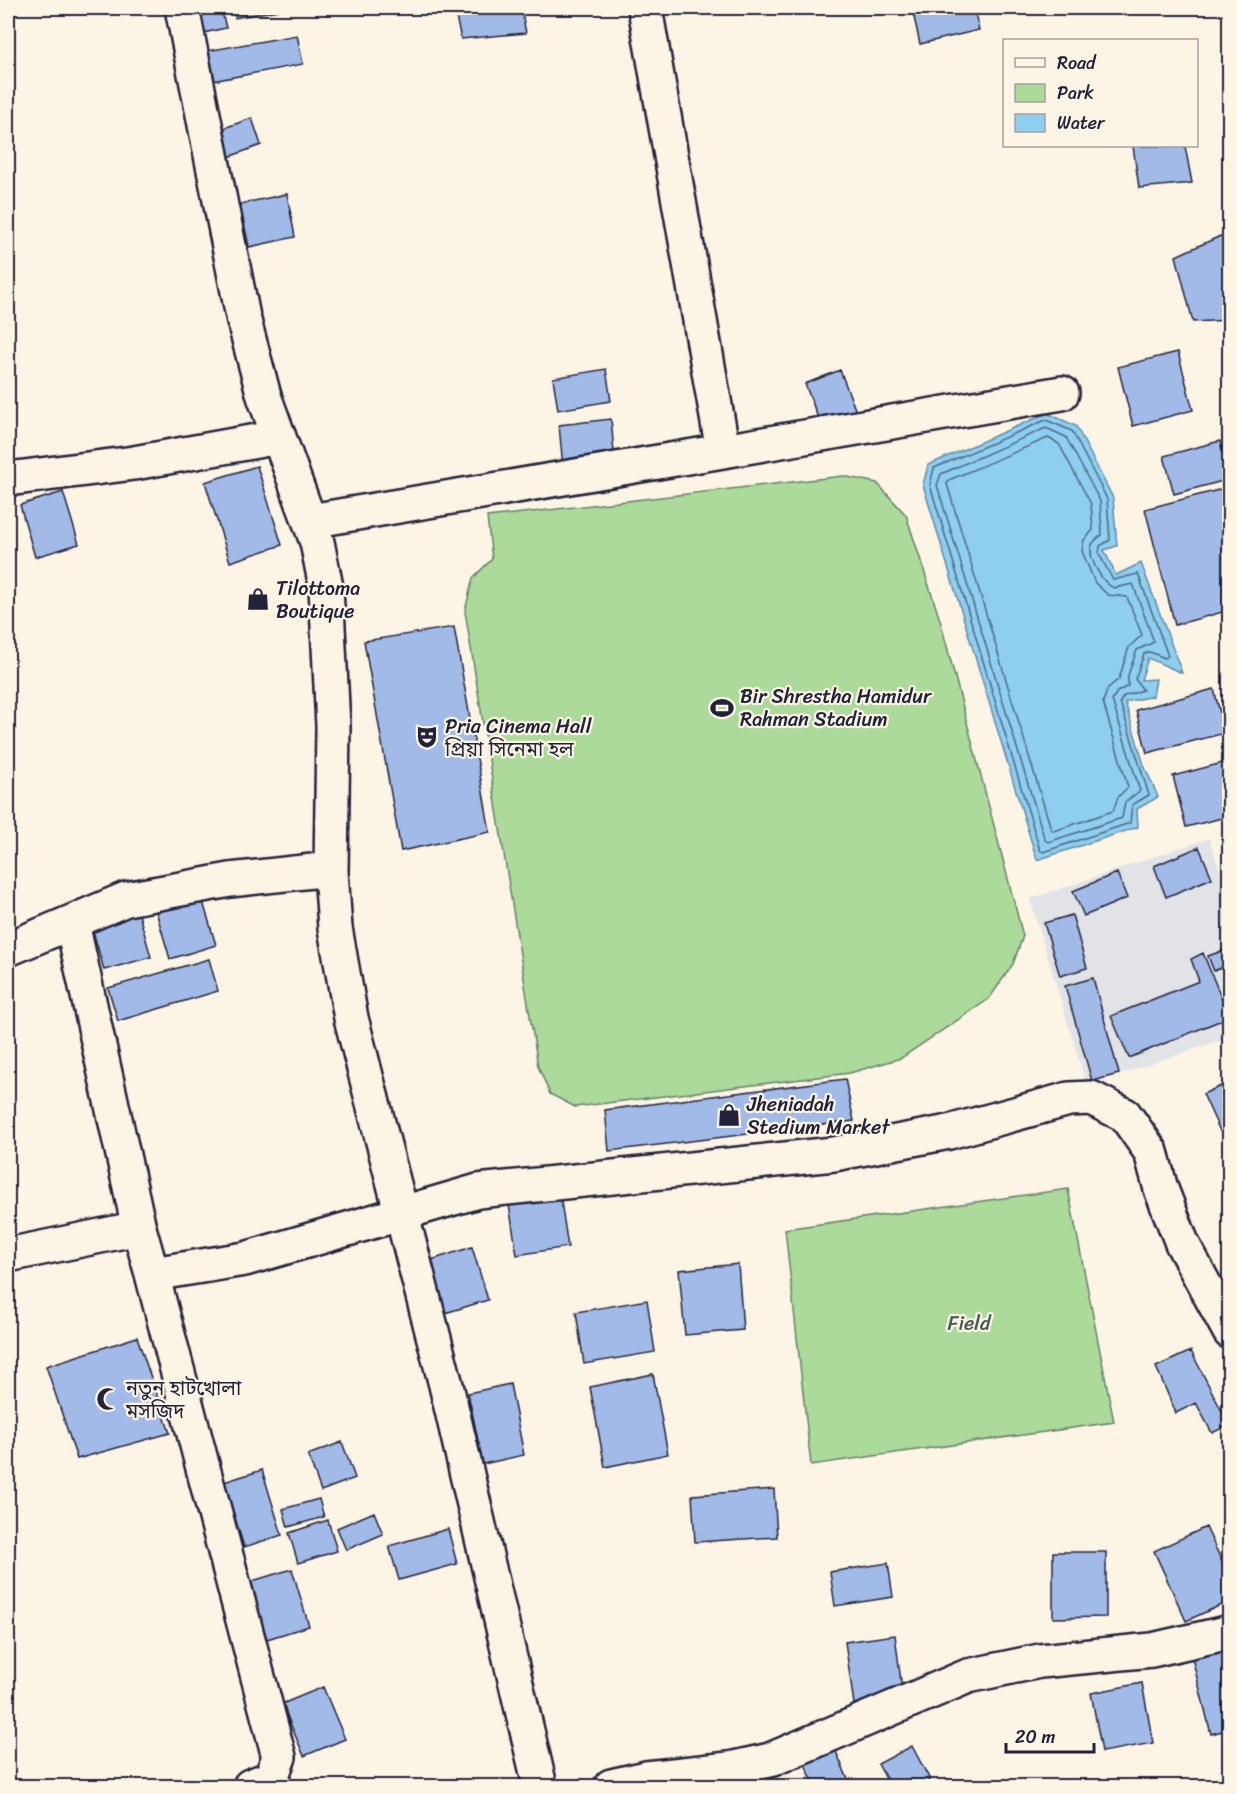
<svg xmlns="http://www.w3.org/2000/svg" width="1237" height="1794" font-family="Sriracha,'Noto Sans Bengali',sans-serif">
	<style>
		.built { fill: #e1e3e6 }
		.green { fill: #abda9a; stroke: #667e6a; stroke-width: 1.5 }
		.water { fill: #8eceef; stroke: #6389a7; stroke-width: 1.5 }
		.lines { fill: none; stroke-linecap: round; stroke-linejoin: round }
		.shore { stroke: #4d6783; stroke-width: 1.5 }
		.building { fill: #a2bae7; stroke: #22223b; stroke-width: 1.5 }
		.minor-casing { stroke: #22223b; stroke-width: 38 }
		.minor { stroke: #fcf5e5; stroke-width: 33 }
		.labels { text-anchor: middle; stroke-width: 4.5; stroke-linejoin: round; paint-order: stroke }
		.poi-label { font-size: 20px; fill: #22223b; stroke: #fcf5e5; text-anchor: start }
		.park-label { font-size: 20px; fill: #4b5958; stroke: #fcf5e5 }
	</style>
	<rect width="100%" height="100%" fill="#fcf5e5"/>
	<filter id="ink" filterUnits="userSpaceOnUse"><feTurbulence type="fractalNoise" baseFrequency=".0167" numOctaves="2"/><feDisplacementMap in="SourceGraphic" scale="12" xChannelSelector="R" yChannelSelector="G"/><feConvolveMatrix kernelMatrix="1 2 1 2 8 2 1 2 1" color-interpolation-filters="sRGB"/></filter>
	<g filter="url(#ink)">
		<path class="built" d="M1209,838L1229,897V1037L1087,1086L1030,899Z"/>
		<path class="green" d="M843,476L877,483L906,515L940,620L1023,936L1013,964L989,999L901,1058L850,1073L575,1107L550,1094L538,1066L465,611L473,578L492,559L487,517Z
			M1068,1189L1114,1422L811,1465L785,1229Z"/>
		<path class="water" d="M1047,413L1076,426L1113,498L1117,546L1104,550L1116,575L1141,563L1182,673L1148,658L1141,680L1156,679L1153,696L1125,702L1144,765L1158,797L1137,809L1138,827L1037,860L923,485L928,465Z"/>
		<g class="lines">
			<path class="shore" d="M1046,420L1072,431L1107,499L1110,540L1100,546L1099,554L1113,580L1138,574L1168,656L1165,658L1150,652L1144,654L1135,679L1143,690L1124,696L1120,702L1149,795L1132,805L1130,823L1043,852L1040,850L930,485L934,468Z
				M1046,428L1066,437L1100,501L1102,535C1098,538 1094,540 1092,545C1087,558 1103,584 1114,588L1133,584L1154,642L1137,650L1128,675V686L1117,692L1112,700L1140,791L1125,802L1122,818L1048,842L1045,840L937,485L941,474Z
				M1048,438L1059,444L1091,504L1093,530L1084,540L1082,551L1095,583L1108,595L1127,597L1142,635L1129,647L1119,679L1108,688L1103,702L1128,787L1118,797L1113,811L1054,831L1051,829L947,484L949,480Z"/>
		</g>
		<path class="building" d="M193,8H221L226,28L199,34Z
			M233,8H289L235,18Z
			M454,8H521L526,33L461,39Z
			M912,8H974L979,30L920,44Z
			M297,35L303,64L212,81L207,51Z
			M252,118L261,145L226,158L216,131Z
			M1133,146H1185L1192,183L1139,188Z
			M287,194L295,237L249,247L240,204Z
			M1225,234L1229,320L1193,322L1176,256Z
			M1178,352L1193,410L1133,426L1118,367Z
			M606,369L611,401L558,410L553,378Z
			M840,370L857,414L822,428L805,384Z
			M611,419L615,463L563,467L559,425Z
			M1220,441L1230,479L1174,494L1164,456Z
			M257,466L282,545L230,562L205,482Z
			M1230,487V610L1175,625L1145,509Z
			M63,492L79,544L35,557L20,505Z
			M454,627L490,832L401,851L364,641Z
			M1214,689L1225,733L1147,753L1136,710Z
			M1230,761V816L1186,827L1173,776Z
			M1199,847L1212,878L1166,897L1154,866Z
			M1117,873L1127,898L1084,916L1073,891Z
			M201,895L216,945L170,959L155,908Z
			M138,911L151,957L104,970L91,924Z
			M1072,915L1087,968L1060,976L1044,923Z
			M1230,948V964L1214,971L1208,956Z
			M1203,953L1229,1017L1129,1058L1111,1016L1199,981L1191,959Z
			M209,959L218,991L118,1021L108,988Z
			M1093,978L1119,1074L1092,1081L1065,986Z
			M845,1079L854,1121L609,1151L605,1110Z
			M1230,1082V1126L1220,1131L1203,1094Z
			M559,1189L568,1247L517,1255L508,1198Z
			M472,1247L488,1300L445,1313L428,1261Z
			M738,1264L743,1330L685,1335L679,1270Z
			M647,1300L655,1352L584,1364L576,1312Z
			M137,1337L170,1433L77,1459L46,1366Z
			M1191,1351L1229,1425L1212,1433L1196,1403L1176,1413L1156,1367Z
			M653,1374L668,1454L605,1467L590,1387Z
			M510,1384L524,1455L483,1464L468,1393Z
			M342,1442L355,1478L321,1491L308,1455Z
			M262,1470L282,1535L244,1547L224,1482Z
			M774,1489L777,1537L695,1542L692,1495Z
			M319,1499L324,1517L288,1527L283,1509Z
			M374,1512L383,1534L346,1550L337,1528Z
			M328,1520L337,1551L298,1563L289,1533Z
			M1206,1527L1230,1579V1601L1186,1621L1154,1551Z
			M448,1529L457,1564L399,1580L389,1546Z
			M1053,1552H1106V1617L1053,1618Z
			M888,1563L893,1597L835,1606L830,1572Z
			M292,1569L309,1626L267,1639L249,1582Z
			M895,1635L903,1697L854,1704L845,1642Z
			M1230,1649V1729L1211,1734L1191,1654Z
			M1142,1683L1153,1743L1102,1752L1091,1693Z
			M323,1687L345,1739L304,1756L282,1704Z
			M912,1746L930,1780L917,1786H890L878,1764Z
			M834,1747L851,1786H815L803,1760Z"/>
		<g class="lines">
			<g class="minor-casing">
				<path id="minor" d="M182,8L243,317L264,396L317,542L326,587L333,726L331,872L335,928L351,1018L446,1385L540,1786
					M723,451L1062,393
					M8,479L134,463L279,437
					M310,521L723,451L645,8
					M72,923L139,1228
					M8,949L126,899L230,880L331,869
					M8,1255L139,1228L152,1274L245,1259L478,1191L834,1154L949,1132L1069,1099L1091,1098L1125,1115L1151,1152L1161,1189L1182,1243L1230,1332
					M152,1274L279,1757L271,1778L250,1786
					M611,1786L646,1778L729,1769L770,1760L968,1676L1040,1661L1152,1650L1230,1632"/>
			</g>
			<use href="#minor" class="minor"/>
		</g>
	</g>
	<defs>
		<g id="shop-bare" transform="scale(1.8)"><path d="M-5-2.5h2.3a2.7 3.5 0 0 1 5.4 0H5L5.5 6h-11ZM-1.5-2.5h3a1.5 2.3 0 0 0-3 0Z" fill="#22223b" stroke="#fcf5e5" stroke-width="2.5" paint-order="stroke"/></g>
		<g id="stadium-bare" transform="scale(1.8)"><path d="M0-5a6.5 5 0 1 0 0 10a6.5 5 0 1 0 0-10ZM-3.5-1.8h7v3.6h-7Z" fill="#22223b" stroke="#fcf5e5" stroke-width="2.5" paint-order="stroke"/></g>
		<g id="theatre-bare" transform="scale(1.8)"><path d="M-5-5.5Q0-4 5-5.5V0Q5 5 0 6Q-5 5-5 0ZM-3.3-2.5H-1v1.5H-3.3ZM1-2.5H3.3v1.5H1ZM-2.8 1Q0 5.5 2.8 1Z" fill="#22223b" stroke="#fcf5e5" stroke-width="2.5" paint-order="stroke"/></g>
		<g id="mosque-bare" transform="scale(1.8)"><path d="M3.5-4.9A6 6 0 1 0 3.5 4.9A5 5 0 1 1 3.5-4.9Z" fill="#22223b" stroke="#fcf5e5" stroke-width="2.5" paint-order="stroke"/></g>
	</defs>
	<g fill-rule="evenodd">
		<use href="#shop-bare" x="258" y="599"/>
		<use href="#stadium-bare" x="722" y="708"/>
		<use href="#theatre-bare" x="427" y="737"/>
		<use href="#shop-bare" x="729" y="1115"/>
		<use href="#mosque-bare" x="108" y="1399"/>
	</g>
	<g class="labels">
		<g class="poi-label">
			<text x="276" y="595">Tilottoma<tspan x="276" dy="23">Boutique</tspan></text>
			<text x="740" y="703">Bir Shrestha Hamidur<tspan x="740" dy="23">Rahman Stadium</tspan></text>
			<text x="445" y="733">Pria Cinema Hall<tspan x="445" dy="23">প্রিয়া সিনেমা হল</tspan></text>
			<text x="747" y="1111">Jheniadah<tspan x="747" dy="23">Stedium Market</tspan></text>
			<text x="126" y="1395">নতুন হাটখোলা<tspan x="126" dy="23">মসজিদ</tspan></text>
		</g>
		<g class="park-label">
			<text x="969" y="1330">Field</text>
		</g>
	</g>
	<rect width="1237" height="1794" fill="none" stroke="#fcf5e5" stroke-width="30"/>
	<rect x="15" y="15" width="1207" height="1764" fill="none" stroke="#22223b" stroke-width="2" filter="url(#ink)"/>
	<rect x="1003" y="39" width="195" height="108" fill="#fcf5e5" stroke="#a5a1a1" stroke-width="1.5"/>
	<rect x="1015" y="58" width="30" height="9" fill="#fcf5e5" stroke="#a5a1a1" stroke-width="1.5"/>
	<text x="1057" y="69" font-size="18" fill="#22223b">Road</text>
	<rect x="1015" y="84" width="30" height="18" fill="#abda9a" stroke="#a5a1a1" stroke-width="1.5"/>
	<text x="1057" y="99" font-size="18" fill="#22223b">Park</text>
	<rect x="1015" y="114" width="30" height="18" fill="#8eceef" stroke="#a5a1a1" stroke-width="1.5"/>
	<text x="1057" y="129" font-size="18" fill="#22223b">Water</text>
	<path d="M1006 1743v9h88v-9" fill="none" stroke="#22223b" stroke-width="3"/>
	<text x="1015" y="1743" font-size="18" fill="#22223b" stroke="#fcf5e5" stroke-width="4.5" paint-order="stroke">20 m</text>
</svg>
